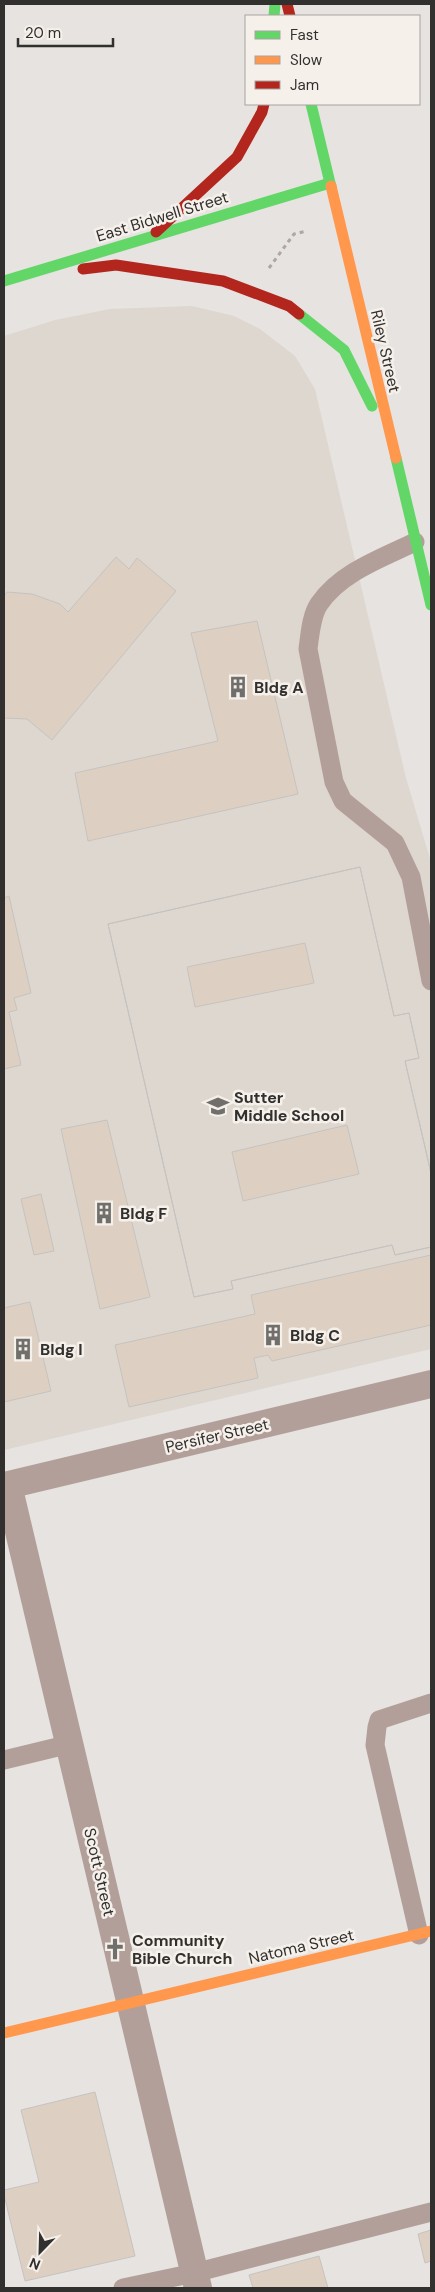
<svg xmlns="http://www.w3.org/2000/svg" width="435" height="2292" font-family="'DM Sans',sans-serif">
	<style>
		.built { fill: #ded7cf }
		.building { fill: #ddd0c2; stroke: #c5c3c1; fill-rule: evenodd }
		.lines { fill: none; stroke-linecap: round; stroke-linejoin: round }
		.path { stroke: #b0a6a2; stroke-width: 3; stroke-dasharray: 4 4; stroke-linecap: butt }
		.lane { stroke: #b39f9a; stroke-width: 19 }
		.street { stroke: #b39f9a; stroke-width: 28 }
		.fast { stroke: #63d668; stroke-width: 11 }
		.slow { stroke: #ff974d; stroke-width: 11 }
		.jam { stroke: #b3261e; stroke-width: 11 }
		.labels { text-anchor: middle; stroke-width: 5; stroke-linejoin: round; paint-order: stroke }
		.street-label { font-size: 16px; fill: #32302e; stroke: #f6f0eb }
		.poi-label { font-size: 16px; font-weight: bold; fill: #32302e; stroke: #f6f0eb; text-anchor: start }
	</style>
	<rect width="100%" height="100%" fill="#e6e3e0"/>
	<path class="built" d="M192,306L234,316L260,329L295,356L315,389L406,778L431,862V1349L4,1450V336L55,320L110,309Z"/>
	<path class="building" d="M116,557L129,569L137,558L176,591L52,740L27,719L4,718V596L7,592L32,594L60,604L68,612Z
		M257,621L298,794L88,841L75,773L218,741L191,633Z
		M360,867L394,1016L409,1013L419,1058L405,1061L431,1173V1247L395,1255L392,1245L231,1281L233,1289L194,1297L108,924ZM305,943L314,983L195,1007L187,967ZM347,1125L359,1174L243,1201L232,1152Z
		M360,867L394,1016L409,1013L419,1058L405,1061L431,1173V1247L395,1255L392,1245L231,1281L233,1289L194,1297L108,924Z
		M9,896L31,993L14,998L17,1010L9,1012L21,1065L4,1069V898Z
		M107,1120L150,1297L100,1309L61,1129Z
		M41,1194L54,1251L34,1255L21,1199Z
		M431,1255V1325L272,1361L268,1355L254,1358L258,1378L129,1407L115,1345L255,1314L251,1295Z
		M30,1302L51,1391L4,1402V1308Z
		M95,2092L135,2256L25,2281L4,2195V2190L39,2182L21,2110Z
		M431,2230V2261L425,2263L418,2234Z
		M319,2256L328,2288H253L249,2275Z"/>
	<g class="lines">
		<path class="path" d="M269,268L294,234L307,231"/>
		<path class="lane" d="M415,542C382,558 341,572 319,604C311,616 310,635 308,649L334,782L343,801L395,843L411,877L431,981
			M4,1760L70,1744
			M419,1935L375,1745L377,1727L379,1720L431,1703
			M123,2288L194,2273L431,2212"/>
		<path class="street" d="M8,1485L198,2288
			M4,1486L431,1384"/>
		<path class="fast" d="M274,16L275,4
			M311,104L330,183
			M4,281L330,183L331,186
			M299,314L344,350L372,406
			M396,458L431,605"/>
		<path class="slow" d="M331,186L396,458
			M4,2033L431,1931"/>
		<path class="jam" d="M287,4L290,16
			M156,232L237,157L262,112L264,104
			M83,269L116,265L223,281L289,306L299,314"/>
	</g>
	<defs>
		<g id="building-bare" transform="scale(1.725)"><path d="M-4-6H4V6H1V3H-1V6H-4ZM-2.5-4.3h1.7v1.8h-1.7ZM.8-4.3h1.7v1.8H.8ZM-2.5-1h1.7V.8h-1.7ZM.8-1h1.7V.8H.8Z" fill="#716f6c" stroke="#f6f0eb" stroke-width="2.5" paint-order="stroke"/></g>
		<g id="school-bare" transform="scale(1.725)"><path d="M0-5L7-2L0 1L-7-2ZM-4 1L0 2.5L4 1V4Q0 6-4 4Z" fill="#716f6c" stroke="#f6f0eb" stroke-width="2.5" paint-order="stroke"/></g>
		<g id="church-bare" transform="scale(1.725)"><path d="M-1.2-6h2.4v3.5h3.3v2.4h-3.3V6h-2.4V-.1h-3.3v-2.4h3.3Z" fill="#716f6c" stroke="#f6f0eb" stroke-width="2.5" paint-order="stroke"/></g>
	</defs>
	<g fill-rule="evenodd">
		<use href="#building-bare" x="238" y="687"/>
		<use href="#school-bare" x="218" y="1106"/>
		<use href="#building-bare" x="104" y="1213"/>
		<use href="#building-bare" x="273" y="1335"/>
		<use href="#building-bare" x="23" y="1349"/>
		<use href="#church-bare" x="115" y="1949"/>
	</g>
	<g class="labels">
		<g class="street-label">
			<text transform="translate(162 216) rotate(-17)" y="6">East Bidwell Street</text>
			<text transform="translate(386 351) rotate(77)" y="6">Riley Street</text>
			<text transform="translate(217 1435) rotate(-13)" y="6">Persifer Street</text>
			<text transform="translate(100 1872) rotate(77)" y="6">Scott Street</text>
			<text transform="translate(301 1946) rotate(-13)" y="6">Natoma Street</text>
		</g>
		<g class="poi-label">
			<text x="254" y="693">Bldg A</text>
			<text x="234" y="1103">Sutter<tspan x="234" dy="18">Middle School</tspan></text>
			<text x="120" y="1219">Bldg F</text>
			<text x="290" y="1341">Bldg C</text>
			<text x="40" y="1355">Bldg I</text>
			<text x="132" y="1946">Community<tspan x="132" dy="18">Bible Church</tspan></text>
		</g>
	</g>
	<rect width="435" height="2292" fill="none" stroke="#32302e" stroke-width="10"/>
	<rect x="245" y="15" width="175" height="90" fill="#f6f0eb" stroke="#a8a39f"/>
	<rect x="255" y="31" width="25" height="8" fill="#63d668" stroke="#a8a39f"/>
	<text x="290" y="40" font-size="15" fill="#32302e">Fast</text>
	<rect x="255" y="56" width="25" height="8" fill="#ff974d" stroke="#a8a39f"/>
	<text x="290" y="65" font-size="15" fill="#32302e">Slow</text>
	<rect x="255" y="81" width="25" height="8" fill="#b3261e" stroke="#a8a39f"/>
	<text x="290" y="90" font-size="15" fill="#32302e">Jam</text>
	<g transform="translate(40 2252) rotate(203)" stroke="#f6f0eb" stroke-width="4" paint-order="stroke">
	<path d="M0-4L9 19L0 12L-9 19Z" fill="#32302e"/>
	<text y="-8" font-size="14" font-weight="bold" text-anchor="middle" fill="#32302e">N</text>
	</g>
	<path d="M18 38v8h95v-8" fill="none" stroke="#32302e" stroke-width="2.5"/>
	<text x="25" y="38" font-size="15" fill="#32302e" stroke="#f6f0eb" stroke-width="4" paint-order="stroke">20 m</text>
</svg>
